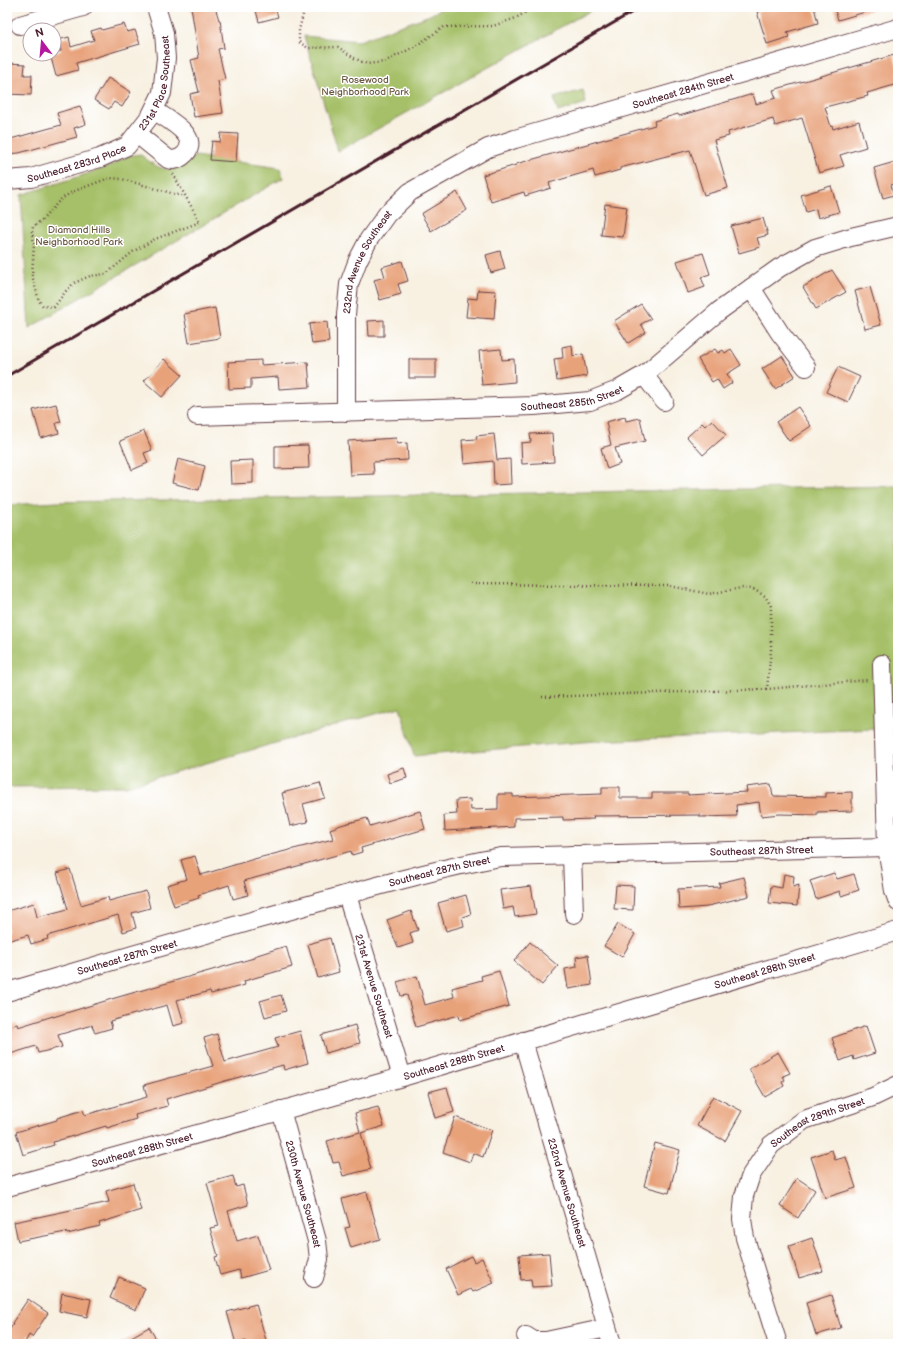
<svg xmlns="http://www.w3.org/2000/svg" width="905" height="1351" viewBox="0 0 905 1351" font-family="'Balsamiq Sans',sans-serif">
	<style>
		.green { fill: #a5c067; stroke: #787049 }
		.building { fill: #e8a27a }
		.lines { fill: none; stroke-linecap: round; stroke-linejoin: round }
		.minor-casing { stroke: #643e46; stroke-width: 20 }
		.path { stroke: #643e46; stroke-width: 2.5; stroke-dasharray: 1 3; stroke-linecap: butt }
		.minor { stroke: #fff; stroke-width: 18 }
		.rail { stroke: #4a1f2b; stroke-width: 3 }
		.labels { text-anchor: middle; stroke-width: 3; stroke-linejoin: round; paint-order: stroke }
		.park-label { font-size: 10px; fill: #6a5740; stroke: #fff }
		.street-label { font-size: 10px; fill: #4a1f2b; stroke: #fff }
	</style>
	<rect width="100%" height="100%" fill="#fff"/>
	<filter id="ink" filterUnits="userSpaceOnUse"><feTurbulence type="fractalNoise" baseFrequency=".025" numOctaves="2"/><feDisplacementMap in="SourceGraphic" scale="8" xChannelSelector="R" yChannelSelector="G"/><feConvolveMatrix kernelMatrix="1 2 1 2 8 2 1 2 1" color-interpolation-filters="sRGB"/></filter>
	<filter id="wash" filterUnits="userSpaceOnUse"><feTurbulence type="fractalNoise" baseFrequency=".012" numOctaves="4" result="noise"/><feDisplacementMap in="SourceGraphic" scale="16" xChannelSelector="R" yChannelSelector="G"/><feGaussianBlur stdDeviation="0.9" result="paint"/><feColorMatrix in="noise" values="0 0 0 0 0 0 0 0 0 0 0 0 0 0 0 0 0 1.4 0 .05"/><feComposite in="paint" operator="in"/></filter>
	<g filter="url(#wash)">
		<rect width="100%" height="100%" fill="#f8f1e2"/>
		<!-- green -->
		<g class="green">
			<path d="M444 7H597L338 151 304 36 359 41 430 15Z"/>
			<path d="M583 90 586 103 558 112 554 98Z"/>
			<path d="M140 154C161 172 173 176 195 156L280 168 283 178 29 328 21 195 108 167 128 156Z"/>
			<path d="M898 486V728L595 741 414 756 400 707 127 786 7 787V505L57 502Z"/>
		</g>
		<g id="blocks">
			<!-- building -->
			<g class="building">
				<path d="M191 7H215L219 20H220L224 48 218 49 225 79 218 81 223 113 194 117 190 94 199 92 191 60 199 58Z"/>
				<path d="M255 7H275L278 17 259 22Z"/>
				<path d="M774 7H814L818 23 787 32 789 37 767 44 757 12Z"/>
				<path d="M834 7H872V10L838 20Z"/>
				<path d="M124 24 127 32 135 30 140 44 76 63 78 70 56 76 50 54 61 51 58 40 69 37 71 47 94 40 91 31 101 28 102 30Z"/>
				<path d="M894 55 898 69V84L867 93 868 96 825 107 831 127 832 126 833 129 859 121 866 147 840 155 844 166 819 173 802 118 775 126 773 119 728 132 729 136 714 140 728 188 704 195 690 150 620 168V170L595 177 593 170 549 183 551 188 525 196 524 192 491 202 483 175 516 165V164L655 125 654 121 678 114 679 116 753 94 756 104 776 98 773 90Z"/>
				<path d="M8 63 25 64 24 75H32L31 95 7 94Z"/>
				<path d="M108 78 131 92 122 107 114 102 109 109 94 100Z"/>
				<path d="M80 106 86 124 74 128 77 137 19 153 7 154V140L61 125 57 113Z"/>
				<path d="M221 133 238 134 236 162 210 160 212 141 220 142Z"/>
				<path d="M898 161V183L891 185 894 195 883 198 874 168Z"/>
				<path d="M831 186 839 212 818 218 816 209 806 212 801 195Z"/>
				<path d="M457 192 467 210 431 231 421 214Z"/>
				<path d="M605 204 627 207 623 237 601 235Z"/>
				<path d="M763 218 768 235 757 238 760 247 739 253 731 226Z"/>
				<path d="M500 251 505 269 491 273 486 255Z"/>
				<path d="M703 253 710 274 701 277 705 287 688 293 677 261Z"/>
				<path d="M402 261 408 281 398 284 401 294 380 300 374 280 385 277 382 267Z"/>
				<path d="M832 270 846 292 816 309 803 287Z"/>
				<path d="M870 287 881 325 865 329 855 291Z"/>
				<path d="M478 290 496 291 494 319 466 317 468 298 477 299Z"/>
				<path d="M641 304 651 319 641 324 646 332 628 343 614 321Z"/>
				<path d="M215 308 220 338 189 343 184 314Z"/>
				<path d="M384 320V336H369L368 321Z"/>
				<path d="M327 322 329 342 312 344 309 324Z"/>
				<path d="M572 345 573 356 583 354 587 376 557 381 554 359 563 358 562 347Z"/>
				<path d="M501 349 502 360 514 359 515 382 482 385 479 351Z"/>
				<path d="M715 349 718 353 723 350 725 353 731 349 741 365 727 374 732 383 723 389 717 379 712 382 698 359Z"/>
				<path d="M782 356 795 376 775 389 762 369Z"/>
				<path d="M164 359 182 375 162 397 144 381Z"/>
				<rect x="409" y="359" width="27" height="19"/>
				<path d="M261 360V365L308 362 310 387 279 389 278 377 251 379V388L229 389 228 362Z"/>
				<path d="M838 367 860 377 848 402 826 392Z"/>
				<path d="M56 404 61 422 56 423 59 433 41 438 33 410Z"/>
				<path d="M798 407 811 426 789 441 776 422Z"/>
				<path d="M625 417 626 421 640 418 645 441 615 448 620 464 607 469 601 448 611 445 606 422Z"/>
				<path d="M712 420 726 435 703 455 687 437 702 423 705 426Z"/>
				<path d="M144 431 152 450 144 453 148 463 132 470 120 441Z"/>
				<path d="M552 433 554 462 522 464 521 443 531 442 530 434Z"/>
				<path d="M494 434 497 460 510 459 511 484 494 485 493 461 464 464 462 440 477 439 476 436Z"/>
				<path d="M396 438 397 444 407 443 408 460 373 462 374 474 350 475 348 441Z"/>
				<path d="M308 445 309 468 275 469V446Z"/>
				<path d="M178 459 205 466 199 490 172 483Z"/>
				<path d="M253 460V483L231 484 230 461Z"/>
				<path d="M404 768 407 778 390 783 387 774Z"/>
				<path d="M320 783 325 798 303 804 308 822 290 826 282 793Z"/>
				<path d="M771 784 773 796 826 797V793L852 792V811L817 812V815L780 814 761 816 759 802 736 805 737 816 700 817V815L593 816 594 819 563 820V817L514 818V827L445 831 444 815 457 814 456 800 470 799 471 810 498 809V794H513V797L602 794V787H620V798H652V793H688V795L747 792 746 787Z"/>
				<path d="M420 811 425 829 361 848 362 852 352 855 351 851 244 881 248 895 233 899 229 885 198 895 199 898 174 906 167 885 187 879 181 860 195 856 201 875 254 859 333 839 330 829 341 825 367 818 370 826Z"/>
				<path d="M70 869 81 905 108 897 109 901 146 891 150 908 132 913 136 928 123 932 118 915 47 936 48 939 31 944 28 935 7 941V911L34 903 37 917 68 909 57 873Z"/>
				<path d="M834 873 837 879 854 874 859 890 841 896 840 891 816 899 810 881Z"/>
				<path d="M784 874 794 876 793 887 799 885 797 906 769 903 771 886 782 888Z"/>
				<path d="M744 877 749 896 708 906V907L679 909 678 889 720 887 719 883Z"/>
				<path d="M616 885 634 886 633 910 614 909Z"/>
				<path d="M531 886 536 914 515 917 513 907 503 909 500 890Z"/>
				<path d="M466 895 471 914 462 917 464 926 446 931 438 903Z"/>
				<path d="M411 911 418 930 410 933 413 943 398 948 387 920Z"/>
				<path d="M618 924 635 934 622 957 604 946Z"/>
				<path d="M330 938 339 972 318 978 308 944Z"/>
				<path d="M530 942 558 966 542 985 514 961Z"/>
				<path d="M286 946 292 967 244 981 245 985 211 994 210 991 177 1000 184 1023 173 1026 167 1005 110 1021 112 1028 95 1033 92 1025 58 1035 62 1047 38 1053 36 1046 7 1055V1027L17 1024 18 1027 53 1016V1017L115 998 254 958V956Z"/>
				<path d="M588 955 592 985 568 989 565 969 577 967 576 957Z"/>
				<path d="M499 971 509 1006 460 1020 459 1015 416 1027 407 995 401 996 397 982 417 976 425 1005 454 997 452 988 482 980 481 976Z"/>
				<path d="M281 995 286 1011 265 1017 260 1001Z"/>
				<path d="M355 1025 360 1043 326 1053 321 1035Z"/>
				<path d="M866 1026 875 1053 854 1060 853 1056 840 1061 832 1038Z"/>
				<path d="M300 1031 308 1063 284 1070 283 1065 225 1081 166 1099 168 1106 135 1115 136 1119 107 1128 106 1126 53 1142 54 1145 23 1155 16 1132 57 1120V1118L83 1110 85 1115 147 1097 144 1085 213 1066 204 1038 217 1034 225 1062 278 1047 275 1038Z"/>
				<path d="M778 1052 790 1073 783 1076 785 1080 782 1082 784 1086 765 1097 749 1069Z"/>
				<path d="M447 1087 454 1112 435 1118 428 1092Z"/>
				<path d="M713 1096 742 1111 725 1141 697 1126Z"/>
				<path d="M378 1107 384 1126 361 1133 371 1169 343 1176 339 1162 333 1163 327 1141 360 1132 355 1113Z"/>
				<path d="M455 1117 492 1130 483 1157 473 1153 470 1162 443 1152Z"/>
				<path d="M655 1143 680 1150 669 1193 644 1186Z"/>
				<path d="M832 1150 835 1160 846 1157 856 1188 825 1198 811 1157Z"/>
				<path d="M233 1176 236 1187 243 1185 248 1205 228 1211 237 1241 258 1235 269 1270 241 1278 239 1270 220 1275 215 1257 218 1256 210 1228 219 1226 207 1183Z"/>
				<path d="M797 1178 815 1190 798 1218 780 1206Z"/>
				<path d="M133 1183 141 1210 99 1223 100 1226 67 1234 66 1232 18 1241 14 1222 109 1202 106 1191Z"/>
				<path d="M367 1192 380 1239 351 1248 345 1228 350 1227 342 1199Z"/>
				<path d="M812 1238 823 1271 799 1278 789 1246Z"/>
				<path d="M549 1253 552 1286 532 1287 531 1279 521 1280 519 1255Z"/>
				<path d="M471 1256 474 1262 482 1258 494 1283 473 1292 471 1289 458 1295 446 1269Z"/>
				<path d="M119 1277 145 1288 136 1310 110 1298Z"/>
				<path d="M62 1293 91 1299 87 1317 59 1311Z"/>
				<path d="M831 1295 841 1328 816 1335 806 1303Z"/>
				<path d="M28 1299 48 1313 32 1337 29 1335 24 1344H7V1334L13 1324 12 1323Z"/>
				<path d="M256 1304 267 1344H247L246 1341 236 1344 227 1312Z"/>
				<path d="M149 1327 159 1344H119Z"/>
			</g>
		</g>
	</g>
	<g filter="url(#ink)">
		<use href="#blocks" fill-opacity="0" stroke="#643e46" stroke-width="1"/>
		<g class="lines">
			<defs>
				<g id="minor">
					<path d="M20 25 83 7"/>
					<path d="M137 134 168 159C174 161 180 159 185 154 202 136 166 119 154 110"/>
					<path id="s1" d="M7 180 31 178 100 158 127 146 151 115 162 93 166 58 164 33 156 7"/>
					<path d="M751 288 780 333 806 367"/>
					<path d="M644 375 664 401"/>
					<path id="s2" d="M346 412V315L349 284 358 260 369 239 387 214 410 192 488 148 515 139 898 28"/>
					<path id="s3" d="M197 416 534 406 590 401 618 390 644 375 719 311 779 268 815 248 851 237 898 226"/>
					<path d="M882 664 887 847 894 891 898 902"/>
					<path d="M572 855 574 914"/>
					<path id="s4" d="M347 895 402 1077"/>
					<path id="s5" d="M7 992C104 963 201 935 298 908 364 890 434 869 501 857L887 847"/>
					<path id="s6" d="M523 1041 612 1344"/>
					<path id="s7" d="M281 1110 317 1241 319 1259 314 1278"/>
					<path id="s8" d="M7 1187 402 1077 898 931"/>
					<path d="M526 1336 534 1341H546L607 1328"/>
					<path id="s9" d="M778 1344 745 1238 742 1219 744 1196 751 1175 771 1145 804 1120 873 1097 898 1085"/>
				</g>
			</defs>
			<!-- minor casing -->
			<use href="#minor" class="minor-casing"/>
			<!-- path -->
			<g class="path">
				<path d="M305 7 299 30V42L308 48 338 47 354 58 367 64 384 62 414 47 444 27 493 26 516 18 531 9 537 7"/>
				<path d="M173 174 200 222 155 239 134 251 106 274 90 276 74 283 66 291 54 307 43 306 39 301 32 275 34 244 32 232 33 227 44 218 60 200 72 192 109 178 122 179 185 197"/>
				<path d="M471 584 670 586 709 594 741 588 753 589 765 596 771 606V650L767 689"/>
				<path d="M542 697 767 689 867 680"/>
			</g>
			<!-- minor -->
			<use href="#minor" class="minor"/>
			<!-- rail -->
			<path class="rail" d="M7 376 641 7"/>
		</g>
	</g>
	<g class="labels">
		<!-- park labels -->
		<g class="park-label">
			<text x="365" y="83">Rosewood<tspan x="365" dy="12">Neighborhood Park</tspan></text>
			<text x="79" y="233">Diamond Hills<tspan x="79" dy="12">Neighborhood Park</tspan></text>
		</g>
		<!-- street labels -->
		<g class="street-label">
			<text dy="4" stroke="none"><textPath href="#s1" startOffset="197">231st Place Southeast</textPath></text>
			<text dy="4" stroke="none"><textPath href="#s2" startOffset="533">Southeast 284th Street</textPath></text>
			<text dy="4" stroke="none"><textPath href="#s1" startOffset="72">Southeast 283rd Place</textPath></text>
			<text dy="4" stroke="none"><textPath href="#s2" startOffset="155">232nd Avenue Southeast</textPath></text>
			<text dy="4" stroke="none"><textPath href="#s3" startOffset="376">Southeast 285th Street</textPath></text>
			<text dy="4" stroke="none"><textPath href="#s5" startOffset="773">Southeast 287th Street</textPath></text>
			<text dy="4" stroke="none"><textPath href="#s5" startOffset="449">Southeast 287th Street</textPath></text>
			<text dy="4" stroke="none"><textPath href="#s5" startOffset="125">Southeast 287th Street</textPath></text>
			<text dy="4" stroke="none"><textPath href="#s8" startOffset="788">Southeast 288th Street</textPath></text>
			<text dy="4" stroke="none"><textPath href="#s4" startOffset="95">231st Avenue Southeast</textPath></text>
			<text dy="4" stroke="none"><textPath href="#s8" startOffset="464">Southeast 288th Street</textPath></text>
			<text dy="4" stroke="none"><textPath href="#s9" startOffset="264">Southeast 289th Street</textPath></text>
			<text dy="4" stroke="none"><textPath href="#s8" startOffset="140">Southeast 288th Street</textPath></text>
			<text dy="4" stroke="none"><textPath href="#s6" startOffset="158">232nd Avenue Southeast</textPath></text>
			<text dy="4" stroke="none"><textPath href="#s7" startOffset="87">230th Avenue Southeast</textPath></text>
		</g>
	</g>
	<!-- margin -->
	<rect width="905" height="1351" fill="none" stroke="#fff" stroke-width="24"/>
	<!-- north arrow -->
	<g transform="translate(42 42) rotate(344)"><circle r="19" fill="#ffffff" stroke="#b7a5aa"/>
	<path d="M0-3L7 15L0 10L-7 15Z" fill="#b5179e"/>
	<text y="-6" font-size="11" font-weight="bold" text-anchor="middle" fill="#4a1f2b">N</text>
	</g>
</svg>
